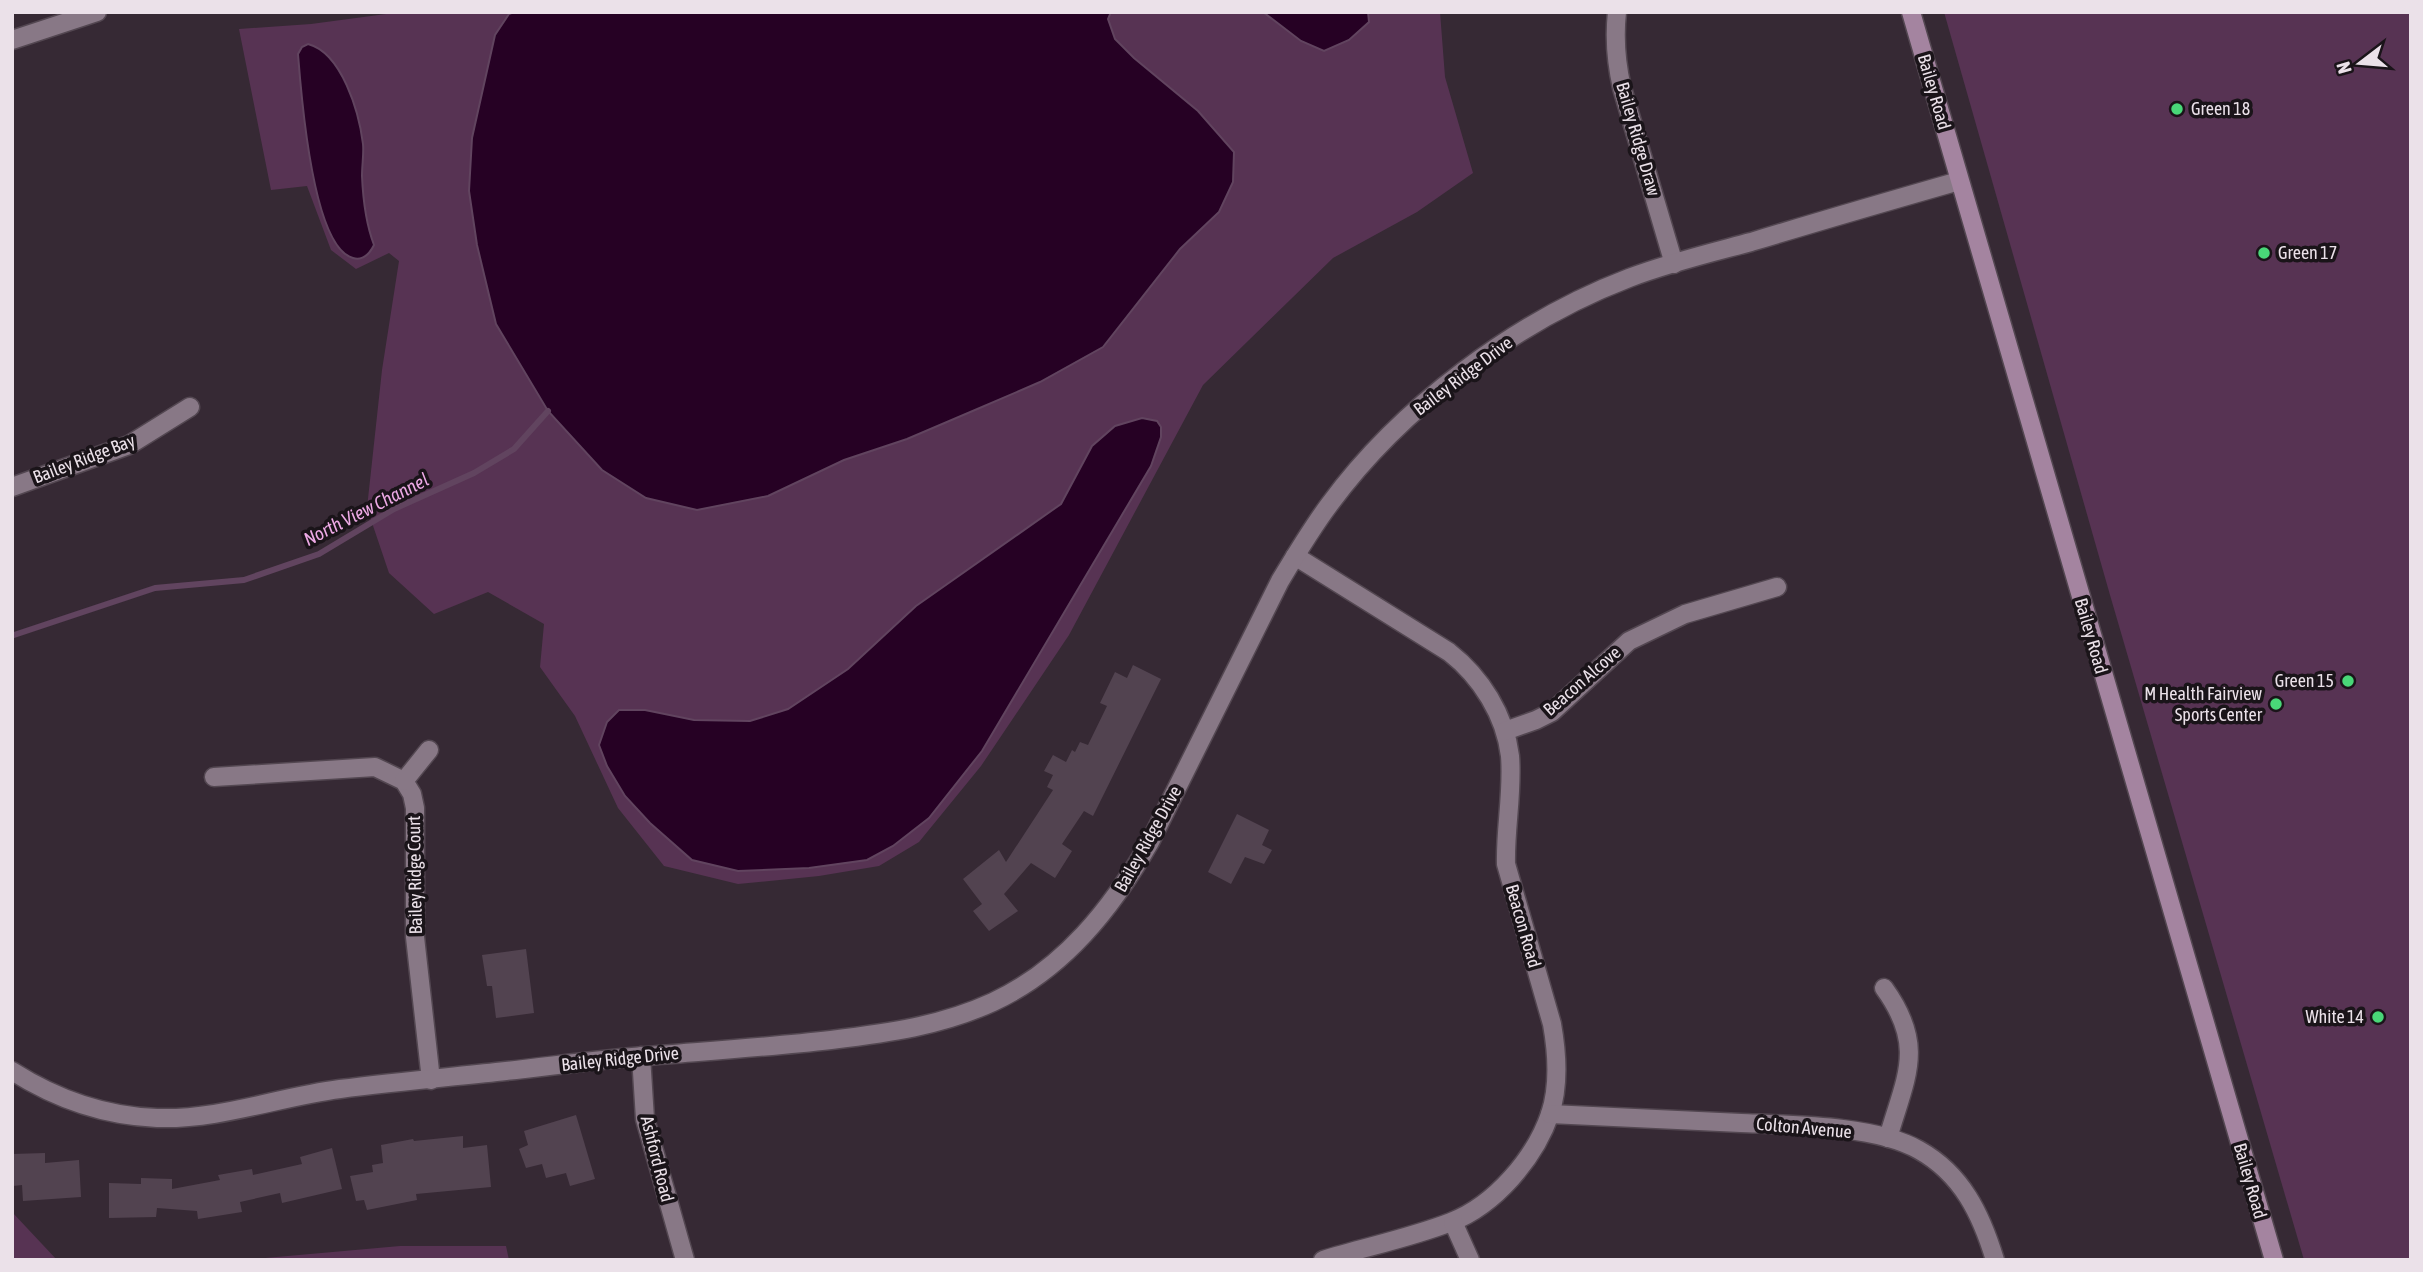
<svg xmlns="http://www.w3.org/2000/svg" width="2423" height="1272" viewBox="0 0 2423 1272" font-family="'Asap Condensed',sans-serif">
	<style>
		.green { fill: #573353 }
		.water { fill: #260124; stroke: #61445f; stroke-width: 2 }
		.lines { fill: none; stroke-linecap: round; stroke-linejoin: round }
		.stream { stroke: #61445f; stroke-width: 6 }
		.building { fill: #524350 }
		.minor-casing { stroke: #534751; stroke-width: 21 }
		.tertiary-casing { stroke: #534751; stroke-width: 21 }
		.secondary-casing { stroke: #534751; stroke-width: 21 }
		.minor { stroke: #887886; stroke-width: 18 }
		.tertiary { stroke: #887886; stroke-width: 18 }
		.secondary { stroke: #a484a0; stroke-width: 18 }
		.poi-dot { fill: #49d778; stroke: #1a1419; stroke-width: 2.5 }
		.labels { text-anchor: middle; stroke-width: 7; stroke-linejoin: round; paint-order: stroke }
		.street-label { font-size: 18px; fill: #ebe1e9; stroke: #1a1419 }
		.poi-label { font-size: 18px; fill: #ebe1e9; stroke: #1a1419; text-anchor: end }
		.water-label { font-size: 19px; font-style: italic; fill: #eda9e5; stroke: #1a1419 }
	</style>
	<rect width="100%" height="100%" fill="#362934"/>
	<!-- green -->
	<g class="green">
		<path d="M401 12H1440L1445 77 1473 173 1417 212 1333 258 1203 385 1069 635 981 766 919 842 879 866 819 876 738 884 664 866 618 808 575 716 540 667 544 624 488 592 434 614 389 573 367 508 382 370 399 261 389 253 356 269 331 250 307 186 271 190 239 29 311 24Z"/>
		<path d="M1944 12H2411V1260H2304L2110 595Z"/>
		<path d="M12 1212 57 1260H13Z"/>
		<path d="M400 1246H506L509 1260H243Z"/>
	</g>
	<!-- water -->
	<g class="water">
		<path d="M514 12H1111L1108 19 1115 39 1134 58 1198 111 1234 152 1233 182 1219 212 1180 249 1103 347 1040 382 982 407 907 439 844 460 768 496 697 510 646 498 602 470 548 411 496 324 477 245 469 191 472 138 495 35 509 14Z"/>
		<path d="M1263 12H1368L1369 22 1349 40 1324 51 1301 41Z"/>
		<path d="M308 44C342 53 359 112 363 144 364 154 362 165 362 176 363 199 366 224 374 245 370 253 363 261 353 258 312 247 301 92 298 54L302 47Z"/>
		<path d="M1142 418 1157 421 1161 427V437L1151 466 982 751 929 818 893 846 867 860 809 868 738 871 692 860 650 823 625 796 607 766 599 745 607 722 619 710H645L694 720 750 721 788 709 848 669 916 606 1061 504 1092 446 1115 426Z"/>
	</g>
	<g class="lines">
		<!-- stream -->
		<path class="stream" d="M14 635 155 588 244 580 319 554 394 509 474 473 514 449 548 411"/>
	</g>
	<!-- building -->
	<g class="building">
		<path d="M1133 665 1161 679 1093 816 1084 811 1062 844 1072 851 1055 878 1031 863 1004 894 1018 911 989 931 973 911 982 904 963 879 999 850 1006 862 1053 790 1047 787 1053 775 1044 771 1053 755 1066 762 1072 750 1075 752 1080 742 1088 745 1107 706 1100 703 1115 672 1127 678Z"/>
		<path d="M1237 814 1269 830 1262 845 1272 850 1264 864 1245 857 1231 884 1208 872Z"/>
		<path d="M526 949 534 1013 496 1018 492 986H487L482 955Z"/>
		<path d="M576 1115 595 1179 570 1186 566 1173 546 1178 542 1164 526 1168 519 1149 528 1145 524 1131Z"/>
		<path d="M463 1136V1148L487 1145 491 1187 416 1194 417 1200 367 1210 364 1200 356 1201 350 1176 373 1172 372 1165 383 1163 381 1145 413 1139 414 1141Z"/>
		<path d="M332 1148 342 1189 282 1203 280 1193 240 1202 242 1212 198 1219 197 1211 157 1208 156 1217 109 1218V1183L141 1184V1178L172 1179V1189L220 1180 218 1175 252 1169 253 1175 302 1164 300 1157Z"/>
		<path d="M45 1153V1163L79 1160 81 1197 23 1201 22 1185 13 1186 12 1154Z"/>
	</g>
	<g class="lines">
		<defs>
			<g id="minor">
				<path d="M1617 12C1614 39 1616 62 1622 88L1674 264"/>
				<path d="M12 487 129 445 190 407"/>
				<path d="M1295 556 1449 652C1481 677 1505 715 1510 756 1513 792 1505 829 1506 864L1552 1024C1557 1052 1559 1087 1550 1114 1535 1158 1495 1205 1451 1222 1410 1238 1365 1247 1323 1260"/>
				<path d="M1505 731 1536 720 1552 712 1629 641 1685 614 1777 587"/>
				<path d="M214 777 375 767 404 781 412 794 415 808V937L431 1080"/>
				<path d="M404 781 429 750"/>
				<path d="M1884 988C1926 1046 1906 1076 1888 1138"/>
				<path d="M641 1056 645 1119 685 1260"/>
				<path d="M12 1071C56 1099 106 1116 157 1118 220 1120 278 1097 340 1089 395 1082 450 1077 506 1071 553 1066 600 1059 647 1056 708 1051 770 1047 831 1040 888 1033 941 1026 993 1002 1064 969 1112 908 1150 842L1280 581C1295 556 1311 529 1329 505 1400 408 1516 321 1629 278 1668 263 1710 253 1751 242 1820 221 1889 201 1959 181"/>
				<path d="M1550 1114C1614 1117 1677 1120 1741 1123 1791 1125 1875 1125 1919 1150 1962 1174 1981 1214 1995 1260"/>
				<path d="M1453 1222 1470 1260"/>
			</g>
			<path id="tertiary" d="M12 40 97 12"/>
			<path id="secondary" d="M1911 12 2274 1260"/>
		</defs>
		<!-- minor casing -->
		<use href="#minor" class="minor-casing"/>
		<!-- tertiary casing -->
		<use href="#tertiary" class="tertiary-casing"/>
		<!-- secondary casing -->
		<use href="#secondary" class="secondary-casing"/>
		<!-- minor -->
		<use href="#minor" class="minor"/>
		<!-- tertiary -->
		<use href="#tertiary" class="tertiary"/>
		<!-- secondary -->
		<use href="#secondary" class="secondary"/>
	</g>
	<!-- markers -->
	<g class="poi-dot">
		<circle cx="2177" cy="109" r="7"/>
		<circle cx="2264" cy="253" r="7"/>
		<circle cx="2348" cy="681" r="7"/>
		<circle cx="2276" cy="704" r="7"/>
		<circle cx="2378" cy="1017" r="7"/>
	</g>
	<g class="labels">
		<!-- street labels -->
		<g class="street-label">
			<text transform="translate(1934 92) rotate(74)" y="6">Bailey Road</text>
			<text transform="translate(1638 139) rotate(74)" y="6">Bailey Ridge Draw</text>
			<text transform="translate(1463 376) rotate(-37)" y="6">Bailey Ridge Drive</text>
			<text transform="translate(84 459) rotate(-21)" y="6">Bailey Ridge Bay</text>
			<text transform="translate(2091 636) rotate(74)" y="6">Bailey Road</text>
			<text transform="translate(1582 681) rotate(-41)" y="6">Beacon Alcove</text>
			<text transform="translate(1148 839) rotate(-61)" y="6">Bailey Ridge Drive</text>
			<text transform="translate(415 875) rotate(-91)" y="6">Bailey Ridge Court</text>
			<text transform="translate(1523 926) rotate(74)" y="6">Beacon Road</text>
			<text transform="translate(620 1059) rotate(-6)" y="6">Bailey Ridge Drive</text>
			<text transform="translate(1804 1128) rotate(5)" y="6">Colton Avenue</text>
			<text transform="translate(657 1159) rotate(76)" y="6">Ashford Road</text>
			<text transform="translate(2250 1181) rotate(74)" y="6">Bailey Road</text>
		</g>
		<!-- poi labels -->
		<g class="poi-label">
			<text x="2191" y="115" text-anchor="start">Green 18</text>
			<text x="2278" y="259" text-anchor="start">Green 17</text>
			<text x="2334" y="687">Green 15</text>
			<text x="2262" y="700">M Health Fairview<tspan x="2262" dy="21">Sports Center</tspan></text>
			<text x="2364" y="1023">White 14</text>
		</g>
		<!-- water labels -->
		<g class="water-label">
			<text transform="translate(366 509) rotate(-27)" y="7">North View Channel</text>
		</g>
	</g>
	<!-- border -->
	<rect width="2423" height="1272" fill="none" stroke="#ebe1e9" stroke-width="28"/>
	<!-- north arrow -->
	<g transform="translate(2360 63) rotate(254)" stroke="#1a1419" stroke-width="5" paint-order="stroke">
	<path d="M0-5L12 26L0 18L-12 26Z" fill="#ebe1e9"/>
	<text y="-10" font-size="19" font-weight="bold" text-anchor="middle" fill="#ebe1e9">N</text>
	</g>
</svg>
